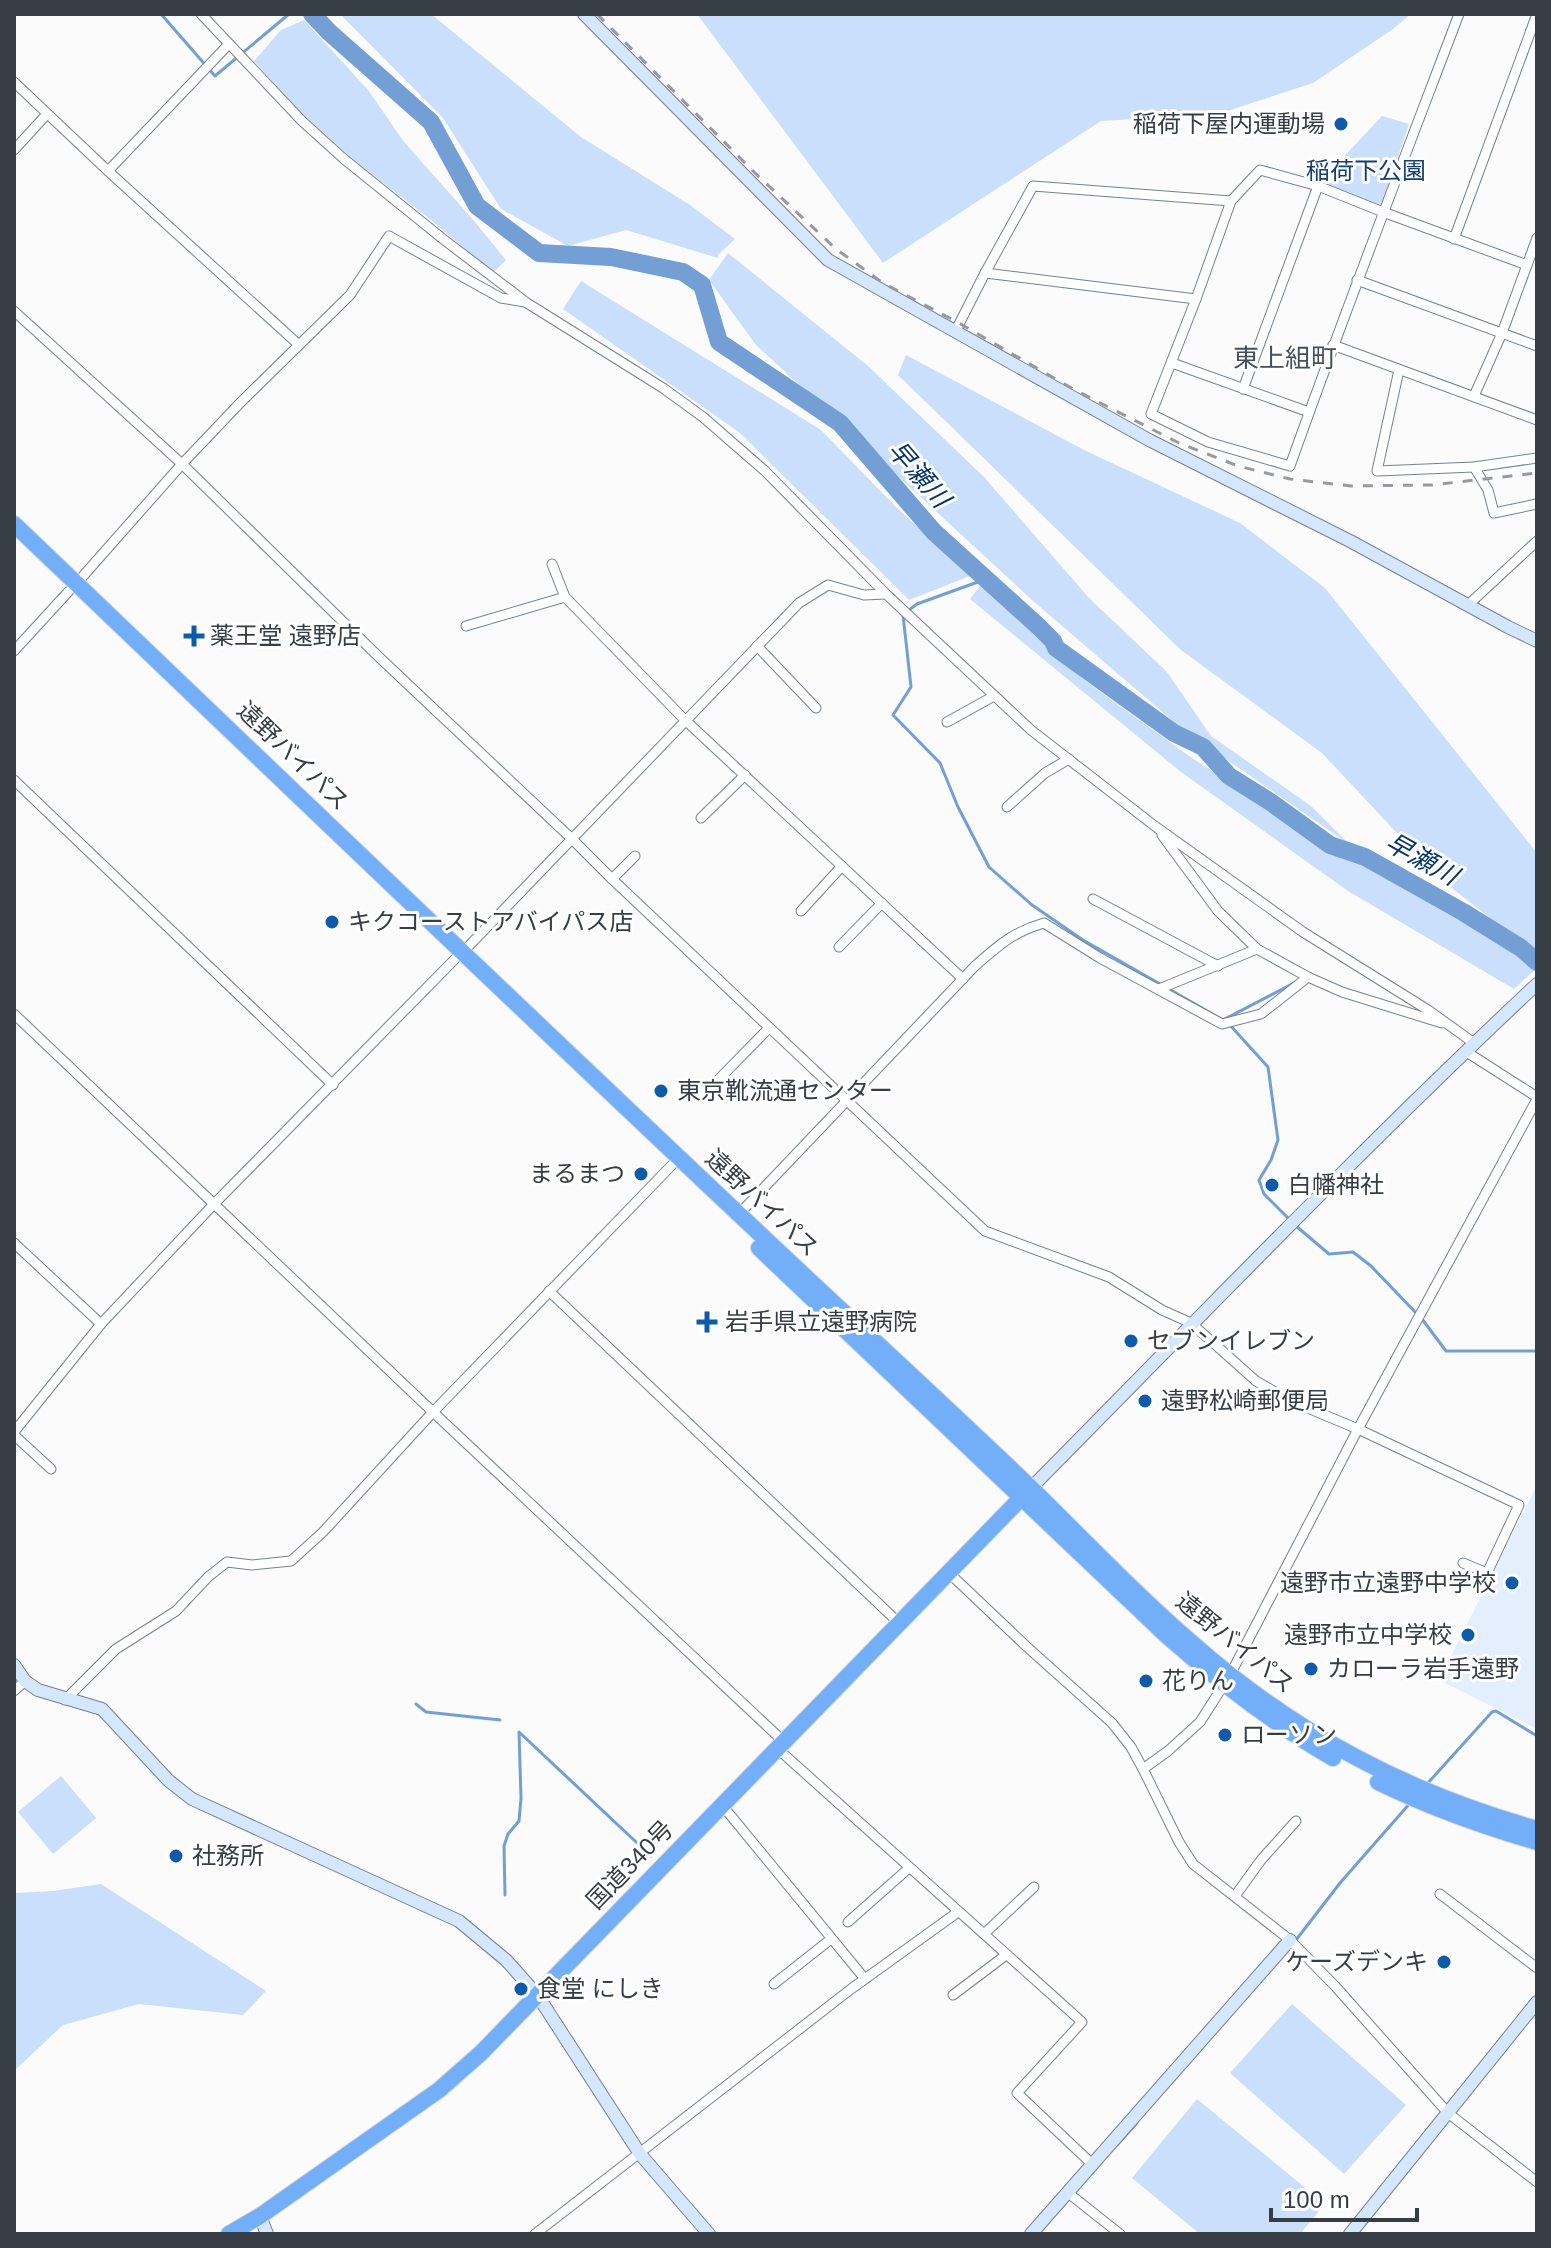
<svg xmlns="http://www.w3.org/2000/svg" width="1551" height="2248" viewBox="0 0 1551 2248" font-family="Arial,'Noto Sans JP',sans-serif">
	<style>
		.built { fill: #e4effe }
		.green { fill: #cadffb }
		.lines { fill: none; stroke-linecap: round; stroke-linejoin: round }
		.stream { stroke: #749fd5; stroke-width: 3 }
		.river { stroke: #749fd5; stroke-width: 18 }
		.street-casing { stroke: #758191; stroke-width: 11 }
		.secondary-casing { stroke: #758191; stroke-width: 14 }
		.highway-casing { stroke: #d7d8da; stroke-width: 18 }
		.street { stroke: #fff; stroke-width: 9 }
		.secondary { stroke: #d5e7fd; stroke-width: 12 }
		.highway { stroke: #73aff9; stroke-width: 16 }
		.rail { stroke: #96999d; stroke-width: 3; stroke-dasharray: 10 10; stroke-linecap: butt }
		.poi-dot { fill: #0d5ba9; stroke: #fff; stroke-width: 3 }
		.labels { text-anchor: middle; stroke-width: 6; stroke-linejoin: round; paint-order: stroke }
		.poi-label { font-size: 24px; fill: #373d44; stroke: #fff; text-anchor: start }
		.park-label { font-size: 24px; fill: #133f71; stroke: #fff }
		.street-label { font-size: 24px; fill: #373d44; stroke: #fff }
		.neighbourhood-label { font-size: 26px; fill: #45505f; stroke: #fff }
		.water-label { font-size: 26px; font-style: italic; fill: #073666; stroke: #fff }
	</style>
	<rect width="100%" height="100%" fill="#fbfbfb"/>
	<!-- built -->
	<path class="built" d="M1537 1485V1729L1439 1680Z"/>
	<!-- green -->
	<g class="green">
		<path d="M340 14H431L581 137 690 205 735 239 718 255V258L626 230 568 246 501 209 443 118Z"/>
		<path d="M697 14H1411L1393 29 1313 83 1218 114 1101 121 883 263Z"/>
		<path d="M304 20 368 90 404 142 475 222 506 260 493 273 431 220 354 160 299 111 254 61 281 30Z"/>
		<path d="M1382 116 1409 124 1381 206 1320 182Z"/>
		<path d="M728 253 868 366 984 477 1089 598 1167 672 1211 736 1311 806 1349 844 1181 728 1032 600 756 345 709 280Z"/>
		<path d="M581 281 821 430 894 505 970 576 909 600 740 433 563 309Z"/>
		<path d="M906 355 1084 450 1240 523 1325 588 1537 853V955L1439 878 1322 753 1181 650 898 375Z"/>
		<path d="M980 586 1084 680 1189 756 1330 847 1460 915 1537 966V968L1514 989 1348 891 1181 772 970 599Z"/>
		<path d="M61 1776 96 1818 53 1854 18 1812Z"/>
		<path d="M101 1884 266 1991 243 2015 139 2004 63 2025 14 2071V1893L53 1891Z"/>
		<path d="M1292 2004 1406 2105 1344 2174 1230 2073Z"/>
		<path d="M1197 2099 1325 2204 1300 2234H1200L1132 2178Z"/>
	</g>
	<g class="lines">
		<!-- stream -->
		<g class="stream">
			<path d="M161 14 215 76 289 14"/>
			<path d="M909 610 917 604 986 579"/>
			<path d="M903 615 911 687 893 715 940 763 958 807 989 867 1032 905 1083 940 1223 1020"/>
			<path d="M1223 1020 1294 983"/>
			<path d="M1229 1024 1268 1067 1278 1140 1271 1160 1259 1180 1264 1194 1291 1221"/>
			<path d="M1296 1226 1329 1254 1353 1252 1371 1266 1417 1314"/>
			<path d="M1422 1319 1446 1351H1537"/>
			<path d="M416 1704 426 1712 500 1720"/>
			<path d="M1427 1784 1492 1712 1496 1711 1537 1736"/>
			<path d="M505 1895 504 1846 508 1834 519 1821 521 1798 519 1732 651 1856"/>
			<path d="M1296 1940 1340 1883 1411 1802"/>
			<path d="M1117 2145 1136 2124"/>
		</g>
		<!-- river -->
		<path class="river" d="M312 14 329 32 431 122 477 206 539 253 611 257 683 272 702 285 719 342 840 423 934 532 1039 627 1053 641 1056 648 1174 733 1203 747 1229 776 1272 803 1330 845 1365 857 1463 912 1521 948 1537 962"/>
		<defs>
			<g id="street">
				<path d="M201 14 302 121 344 159 443 239 527 303 663 388 703 417 765 471 886 594 1031 730 1156 827 1303 932 1428 1010 1474 1043"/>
				<path d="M1459 14C1402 164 1344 314 1290 466L1208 442 1151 414 1196 299 1231 201 1260 170 1318 186 1383 212 1527 265"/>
				<path d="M14 82 108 171 299 345"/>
				<path d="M14 150 47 114"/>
				<path d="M108 171 229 44"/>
				<path d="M1454 239 1537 14"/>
				<path d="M985 273 1196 299"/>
				<path d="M1357 280 1537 346"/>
				<path d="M14 311 182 464 381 659 572 839 612 879 985 1231 1109 1277 1162 1310 1191 1323 1256 1381 1291 1401 1358 1429 1519 1505 1487 1573 1463 1563"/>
				<path d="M955 332 985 273 1033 186 1231 201"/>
				<path d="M1333 345 1537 420"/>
				<path d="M1172 363 1309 412"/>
				<path d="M1399 370 1377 471 1474 467 1537 458"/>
				<path d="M1243 389 1318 186"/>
				<path d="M1474 396 1502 333 1537 238"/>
				<path d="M1474 467 1488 490 1494 513 1537 504"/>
				<path d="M552 564 565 597"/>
				<path d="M76 584 182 464 240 403 350 295 389 236 501 298 525 302"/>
				<path d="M1468 605 1537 541"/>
				<path d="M466 626 565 597 685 720 963 979"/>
				<path d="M757 646 816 708"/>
				<path d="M14 651 69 591"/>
				<path d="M947 722 994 696"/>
				<path d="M14 780 333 1085"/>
				<path d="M1007 807 1045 773 1069 759"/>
				<path d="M701 818 745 775"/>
				<path d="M1162 835 1218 911 1257 949 1308 977 1342 992 1442 1023"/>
				<path d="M612 879 635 856"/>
				<path d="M1093 899 1218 966"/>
				<path d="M801 911 842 866"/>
				<path d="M839 947 882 903"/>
				<path d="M463 952 799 603 828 585 864 595 886 594"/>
				<path d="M1159 989 1257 949"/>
				<path d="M14 1014 433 1412 784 1742"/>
				<path d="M1465 1051 1537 1097"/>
				<path d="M717 1081 769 1028"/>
				<path d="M739 1214 975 966C999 945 1013 932 1044 923L1100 958 1222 1024 1261 1014 1308 977"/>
				<path d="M14 1243 101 1324"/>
				<path d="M549 1291 899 1623"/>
				<path d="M14 1432 101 1324 214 1204 455 959"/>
				<path d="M14 1435 51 1469"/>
				<path d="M948 1572 1026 1646 1112 1723 1131 1747 1143 1769 1179 1842 1193 1864 1290 1940 1335 1986 1448 2113 1537 2182"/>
				<path d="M14 1691 25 1681"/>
				<path d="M65 1700 116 1649 176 1611 208 1577 227 1562 252 1565 291 1561 323 1532 433 1412 672 1165"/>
				<path d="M778 1749 1082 2022 1017 2093 1092 2164"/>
				<path d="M1143 1769 1168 1751 1200 1722 1230 1675 1358 1429 1537 1099"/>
				<path d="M722 1805 865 1979"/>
				<path d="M1440 1894 1537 1968"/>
				<path d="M1235 1896 1261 1860 1296 1821"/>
				<path d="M848 1922 909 1868"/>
				<path d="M984 1934 1034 1887"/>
				<path d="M774 1984 831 1939"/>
				<path d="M953 1995 1006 1955"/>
				<path d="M1067 2192 1120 2234"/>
				<path d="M535 2234 851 1989 958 1912"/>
			</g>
			<g id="secondary">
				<path d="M584 14 828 260 1149 440 1350 541 1508 627 1537 641"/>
				<path d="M1031 1488C1198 1319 1363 1147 1537 984"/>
				<path d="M14 1665 25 1681 38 1690 102 1709 169 1781 192 1799 459 1921 506 1960 538 1996 640 2154 709 2234"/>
				<path d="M260 2216 267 2234"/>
				<path d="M1031 2234 1290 1940"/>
				<path d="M1350 2234 1537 2002"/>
			</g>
			<g id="highway">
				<path d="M14 524C278 776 542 1030 809 1280 883 1349 958 1418 1031 1488 1084 1540 1135 1594 1192 1643 1294 1733 1405 1792 1537 1829"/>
				<path d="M759 1248 1166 1635C1218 1681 1272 1723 1333 1758"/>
				<path d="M1378 1782C1429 1807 1482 1826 1537 1842"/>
				<path d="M229 2234 260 2216 439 2090 481 2053 1027 1492"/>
			</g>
		</defs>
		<!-- street casing -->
		<use href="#street" class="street-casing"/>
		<!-- secondary casing -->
		<use href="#secondary" class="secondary-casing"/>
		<!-- highway casing -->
		<use href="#highway" class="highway-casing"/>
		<!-- street -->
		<use href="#street" class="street"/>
		<!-- secondary -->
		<use href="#secondary" class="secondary"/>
		<!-- highway -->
		<use href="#highway" class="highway"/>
		<!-- rail -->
		<path class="rail" d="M597 14 756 174 836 249 883 283 959 323 1073 389 1179 443 1238 466 1290 479 1351 486 1432 485 1537 473"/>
	</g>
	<!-- markers -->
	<g class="poi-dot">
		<circle cx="1341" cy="124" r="8"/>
		<path d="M190 624h8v8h8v8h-8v8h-8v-8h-8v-8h8z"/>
		<circle cx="332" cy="922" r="8"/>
		<circle cx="661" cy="1091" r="8"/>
		<circle cx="641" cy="1174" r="8"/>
		<circle cx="1272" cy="1185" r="8"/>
		<path d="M703 1310h8v8h8v8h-8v8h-8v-8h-8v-8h8z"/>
		<circle cx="1131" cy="1341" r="8"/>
		<circle cx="1145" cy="1401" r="8"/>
		<circle cx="1512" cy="1583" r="8"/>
		<circle cx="1468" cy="1635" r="8"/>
		<circle cx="1311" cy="1669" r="8"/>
		<circle cx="1146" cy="1681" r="8"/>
		<circle cx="1225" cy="1735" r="8"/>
		<circle cx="176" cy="1856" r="8"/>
		<circle cx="1444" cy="1962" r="8"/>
		<circle cx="521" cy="1989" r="8"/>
	</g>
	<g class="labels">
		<!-- poi labels -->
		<g class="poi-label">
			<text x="1325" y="132" text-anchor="end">稲荷下屋内運動場</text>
			<text x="210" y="644">薬王堂 遠野店</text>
			<text x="348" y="930">キクコーストアバイパス店</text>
			<text x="677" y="1099">東京靴流通センター</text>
			<text x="625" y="1182" text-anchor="end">まるまつ</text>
			<text x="1288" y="1193">白幡神社</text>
			<text x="725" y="1330">岩手県立遠野病院</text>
			<text x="1147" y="1349">セブンイレブン</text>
			<text x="1161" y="1409">遠野松崎郵便局</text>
			<text x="1496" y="1591" text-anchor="end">遠野市立遠野中学校</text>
			<text x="1452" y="1643" text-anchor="end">遠野市立中学校</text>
			<text x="1327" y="1677">カローラ岩手遠野</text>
			<text x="1162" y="1689">花りん</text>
			<text x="1241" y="1743">ローソン</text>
			<text x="192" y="1864">社務所</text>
			<text x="1428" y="1970" text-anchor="end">ケーズデンキ</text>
			<text x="537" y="1997">食堂 にしき</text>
		</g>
		<!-- park labels -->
		<g class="park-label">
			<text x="1366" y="179">稲荷下公園</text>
		</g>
		<!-- street labels -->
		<g class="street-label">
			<text transform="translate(293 756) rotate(44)" y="8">遠野バイパス</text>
			<text transform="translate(762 1203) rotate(43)" y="8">遠野バイパス</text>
			<text transform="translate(1235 1643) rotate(39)" y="8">遠野バイパス</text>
			<text transform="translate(630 1865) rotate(-46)" y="8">国道340号</text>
		</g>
		<!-- neighbourhood labels -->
		<g class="neighbourhood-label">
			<text x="1285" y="367">東上組町</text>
		</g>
		<!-- water labels -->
		<g class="water-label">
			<text transform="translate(919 474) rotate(49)" y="9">早瀬川</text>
			<text transform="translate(1422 859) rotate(29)" y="9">早瀬川</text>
		</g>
	</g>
	<!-- border -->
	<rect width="1551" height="2248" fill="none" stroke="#373d44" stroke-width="32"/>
	<!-- scale -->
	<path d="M1271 2208v12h146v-12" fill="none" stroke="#373d44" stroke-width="4"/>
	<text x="1283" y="2208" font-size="24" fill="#373d44" stroke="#ffffff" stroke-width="6" paint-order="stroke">100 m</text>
</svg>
